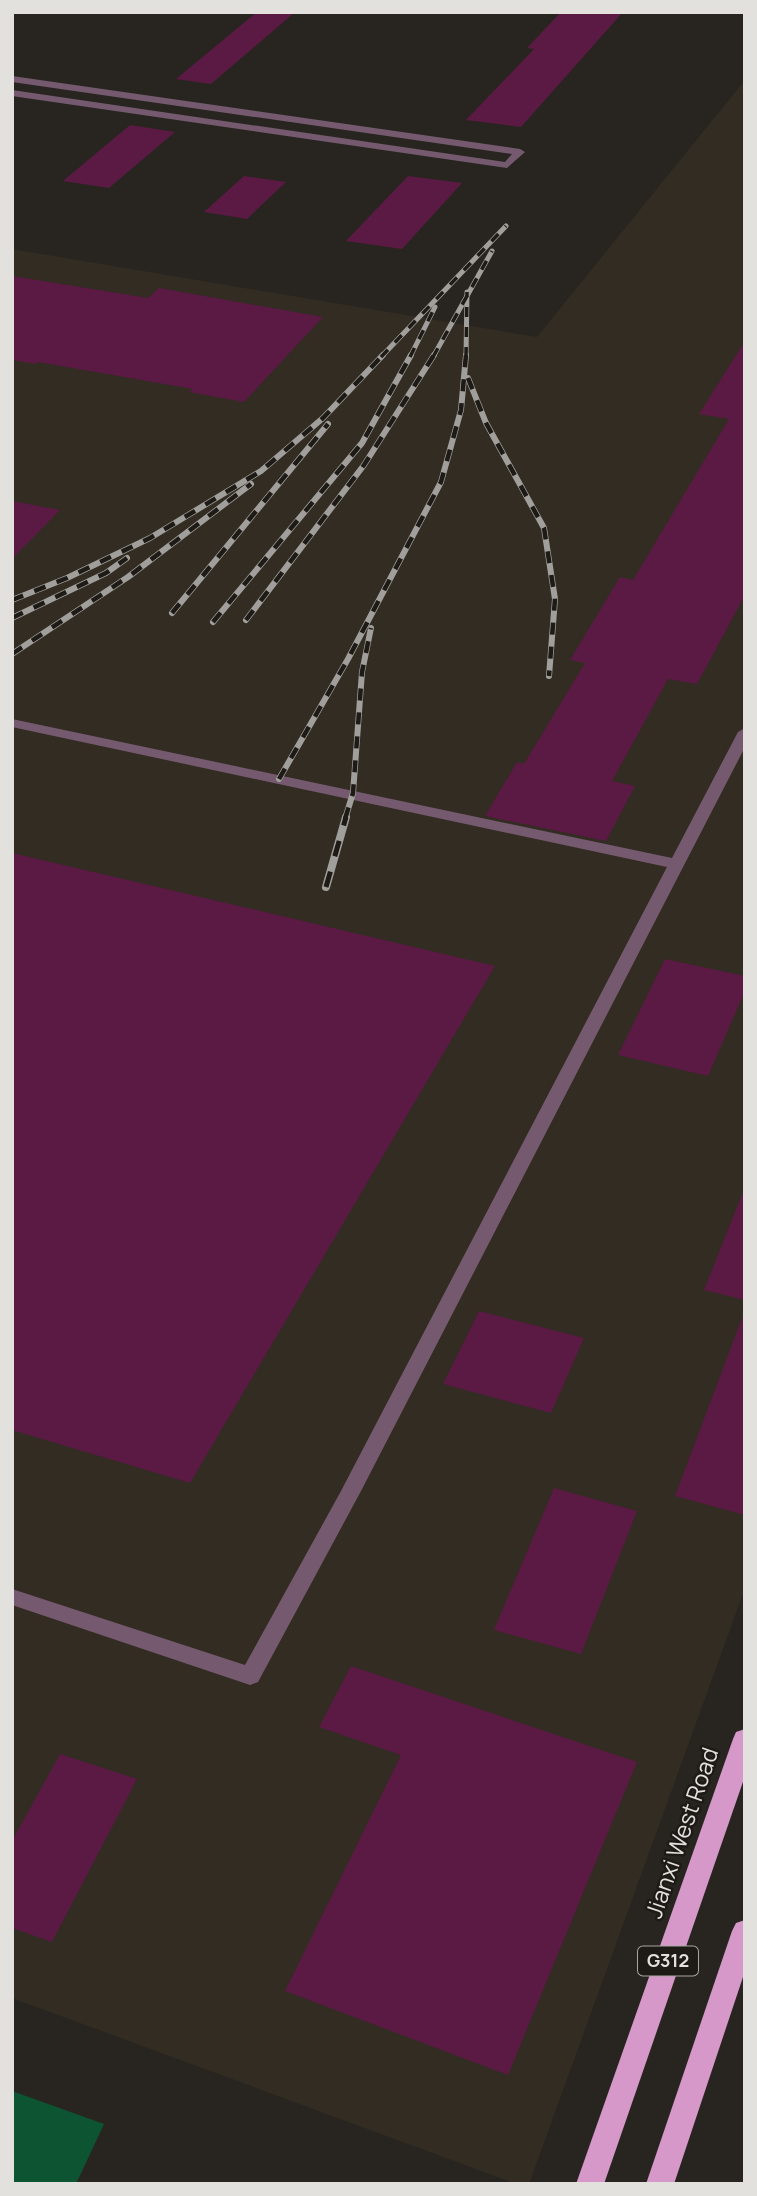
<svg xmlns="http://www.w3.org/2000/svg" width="757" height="2196" viewBox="0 0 757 2196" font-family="Manrope,sans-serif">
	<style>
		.built { fill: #332c22 }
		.green { fill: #0d5432 }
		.building { fill: #5a1a43 }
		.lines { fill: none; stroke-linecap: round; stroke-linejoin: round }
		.service { fill: #755a6f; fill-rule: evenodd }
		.minor { fill: #755a6f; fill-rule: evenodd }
		.trunk { fill: #d598c8; fill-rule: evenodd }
		.rail-far2-casing { stroke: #a19f9b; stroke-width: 5 }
		.rail-far1-casing { stroke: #a19f9b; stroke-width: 6 }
		.rail-casing { stroke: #a19f9b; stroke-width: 8 }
		.rail-far2 { stroke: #1e1b17; stroke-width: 3.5; stroke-dasharray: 10; stroke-linecap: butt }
		.rail-far1 { stroke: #1e1b17; stroke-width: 4.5; stroke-dasharray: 12; stroke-linecap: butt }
		.rail { stroke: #1e1b17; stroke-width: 5; stroke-dasharray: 16; stroke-linecap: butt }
		.labels { text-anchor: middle; stroke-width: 5; stroke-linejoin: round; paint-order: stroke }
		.shield { fill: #1e1b17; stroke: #a8a6a2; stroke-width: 2 }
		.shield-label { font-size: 18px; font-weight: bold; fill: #e3e1de }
		.near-street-label { font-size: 23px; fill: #e3e1de; stroke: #1e1b17 }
	</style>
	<rect width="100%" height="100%" fill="#282520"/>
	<!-- built -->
	<path class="built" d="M745 80V1588L529 2184H517L12 1998V249L537 337Z"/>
	<!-- green -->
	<path class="green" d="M12 2091 104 2124 76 2184H12Z"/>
	<!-- building -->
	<g class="building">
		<path d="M257 12H295L211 84 176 79Z"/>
		<path d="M561 12H623L521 127 466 120 534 49 527 48Z"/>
		<path d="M130 125 175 132 109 188 63 181Z"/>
		<path d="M244 176 286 182 247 219 204 212Z"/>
		<path d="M408 176 462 183 402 249 346 241Z"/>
		<path d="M12 276 148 298 159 288 323 317 244 402 189 392 193 389 38 362 36 364 12 360Z"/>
		<path d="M745 341V595L697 684 668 679 612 781 635 786 606 841 485 816 517 762 524 764 585 663 570 660 620 577 633 580 729 419 699 414Z"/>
		<path d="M12 501 60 510 12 559Z"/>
		<path d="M12 853 495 966 190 1483 12 1430Z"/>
		<path d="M665 959 745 976V991L708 1076 618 1055Z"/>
		<path d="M743 1192H745V1300L704 1290Z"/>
		<path d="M479 1311 584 1338 551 1413 443 1384Z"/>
		<path d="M742 1318 745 1319V1515L675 1496Z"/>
		<path d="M554 1488 637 1511 581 1654 494 1630Z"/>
		<path d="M351 1666 637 1762 508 2075 285 1991 401 1755 319 1727Z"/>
		<path d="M60 1754 137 1779 52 1942 12 1928V1841Z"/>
	</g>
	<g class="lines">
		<!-- service -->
		<path class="service" d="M12 719 672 858 738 732 745 728V747L361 1491 258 1682 250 1685 12 1605V1589L245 1665 341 1491 667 867 12 727Z"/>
		<!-- minor -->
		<path class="minor" d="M12 76 520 149 525 152 507 168 12 96V90L505 162 512 154 12 82Z"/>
		<!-- trunk -->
		<g class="trunk">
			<path d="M745 1729V1776L604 2184H576L733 1739 736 1732Z"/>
			<path d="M745 1920V1971L674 2184H646L732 1931 736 1923Z"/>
		</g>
		<defs>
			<g id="rail-far2">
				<path d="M381 357 506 226"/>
				<path d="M410 357 435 307"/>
				<path d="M433 357 492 251"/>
				<path d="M466 357 467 292"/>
			</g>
			<g id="rail-far1">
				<path d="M468 378 486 423 544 528 555 599 549 676"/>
				<path d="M12 600 67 578 150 538 261 471 323 418 383 355"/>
				<path d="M172 613 328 424"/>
				<path d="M12 618 106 573 127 558"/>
				<path d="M246 620 364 465 434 355"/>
				<path d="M213 622 362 443 411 355"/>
				<path d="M12 654 128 577 251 484"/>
				<path d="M279 779 348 659 441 482 461 410 466 355"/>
				<path d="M345 819 353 793 362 672 371 628"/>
			</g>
			<path id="rail" d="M326 887 346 817"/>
		</defs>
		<!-- rail-far2 casing -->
		<use href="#rail-far2" class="rail-far2-casing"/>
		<!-- rail-far1 casing -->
		<use href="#rail-far1" class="rail-far1-casing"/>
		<!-- rail casing -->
		<use href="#rail" class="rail-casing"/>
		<!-- rail-far2 -->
		<use href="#rail-far2" class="rail-far2"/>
		<!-- rail-far1 -->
		<use href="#rail-far1" class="rail-far1"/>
		<!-- rail -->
		<use href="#rail" class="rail"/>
	</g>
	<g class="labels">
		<!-- shield labels -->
		<rect class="shield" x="638" y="1946.5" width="60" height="29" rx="5"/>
		<g class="shield-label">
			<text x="668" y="1967">G312</text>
		</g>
		<!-- near-street labels -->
		<g class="near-street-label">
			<text transform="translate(682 1833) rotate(-71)" y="8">Jianxi West Road</text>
		</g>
	</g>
	<!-- border -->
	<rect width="757" height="2196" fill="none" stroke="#e3e1de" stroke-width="28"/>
</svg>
